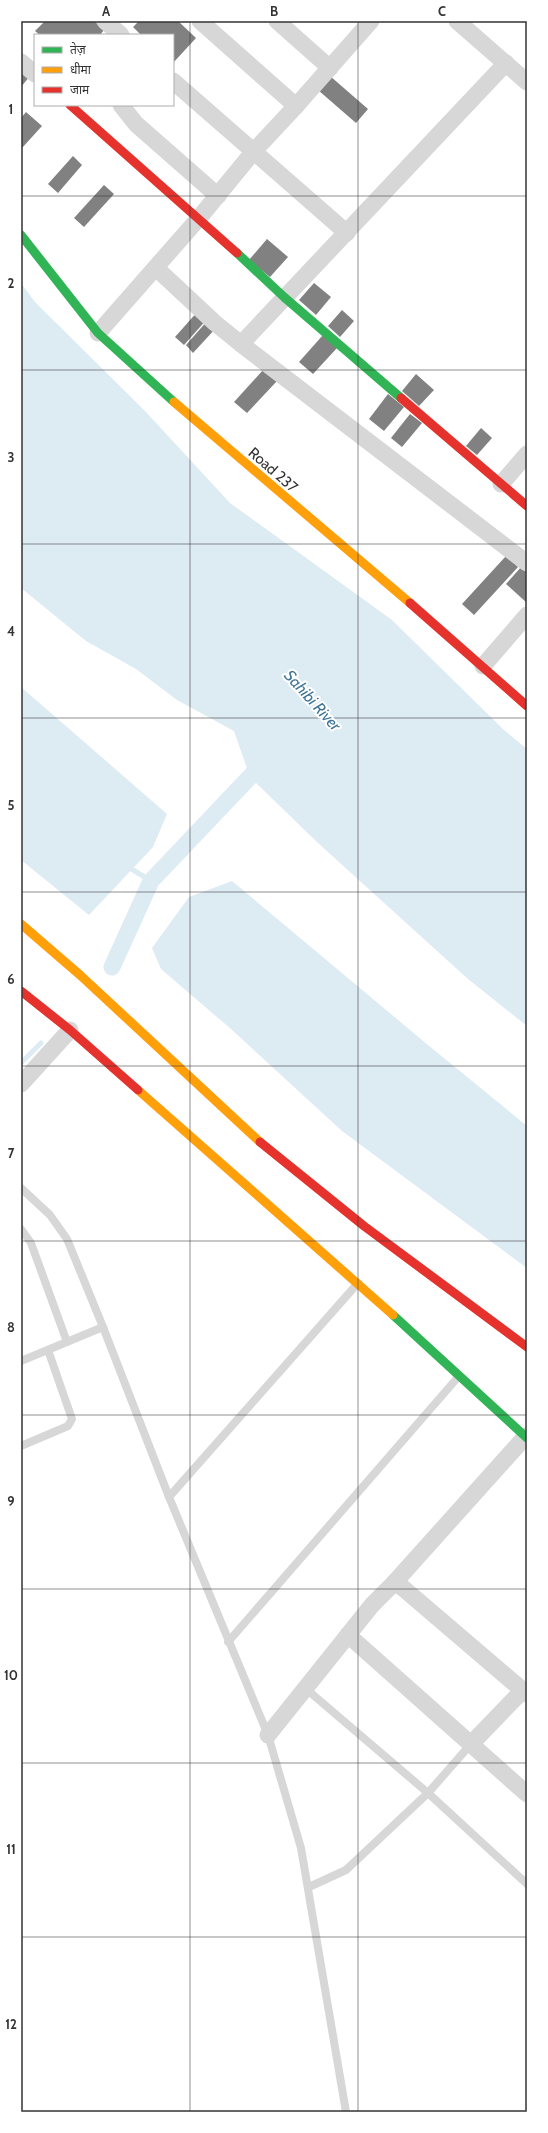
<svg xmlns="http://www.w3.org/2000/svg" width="548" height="2133" viewBox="0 0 548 2133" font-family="Cabin,'Noto Sans Devanagari',sans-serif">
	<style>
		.water { fill: #ddebf3 }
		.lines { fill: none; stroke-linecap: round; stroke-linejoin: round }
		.stream { stroke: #ddebf3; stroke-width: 5 }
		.canal { stroke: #ddebf3; stroke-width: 17 }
		.building { fill: #818181 }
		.lane { stroke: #d7d7d7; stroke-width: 8 }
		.street { stroke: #d7d7d7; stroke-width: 17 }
		.fast { stroke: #30b455; stroke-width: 9 }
		.slow { stroke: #ff9f0a; stroke-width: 9 }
		.jam { stroke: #e5322d; stroke-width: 9 }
		.grid { fill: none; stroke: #333; stroke-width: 1; stroke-opacity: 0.55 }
		.labels { text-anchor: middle; stroke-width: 4; stroke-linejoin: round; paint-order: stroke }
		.street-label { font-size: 15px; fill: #333; stroke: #fff }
		.water-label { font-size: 16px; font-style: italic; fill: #3f7597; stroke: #fff }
		.neatline { fill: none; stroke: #333; stroke-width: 1.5 }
		.grid-label { font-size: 13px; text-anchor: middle; font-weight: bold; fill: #333 }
	</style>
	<rect width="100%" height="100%" fill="#fff"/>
	<!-- water -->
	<g class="water">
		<path d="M21 283 35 302 146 412 230 503 392 620 504 730 527 749V1026L468 979 318 843 250 777 234 731 177 700 136 669 86 641 21 588Z"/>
		<path d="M21 687 167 814 153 847 89 915 21 860Z"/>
		<path d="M232 881 428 1045 527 1126V1268L342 1131 231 1029 161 969 152 948 189 897Z"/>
	</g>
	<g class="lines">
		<!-- stream -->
		<g class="stream">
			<path d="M125 865 151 881"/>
			<path d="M21 1063 41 1043"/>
		</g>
		<!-- canal -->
		<path class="canal" d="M112 967 151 881 266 760"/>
	</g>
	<!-- building -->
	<g class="building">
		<path d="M45 21H94L104 30 100 35H40L35 31Z"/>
		<path d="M139 21H178L196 38 173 63V35H141L133 27Z"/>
		<path d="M21 68 30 76 21 87Z"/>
		<path d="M330 76 368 109 356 123 318 90Z"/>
		<path d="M26 112 42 126 22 148 21 118Z"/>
		<path d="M73 156 82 165 58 193 48 184Z"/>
		<path d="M104 185 114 194 84 227 74 218Z"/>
		<path d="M267 239 288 257 270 277 249 260Z"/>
		<path d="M314 283 331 297 316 315 299 300Z"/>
		<path d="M199 310 208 318 184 345 175 337Z"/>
		<path d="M342 310 354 321 340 337 328 326Z"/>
		<path d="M208 320 216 328 193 353 186 345Z"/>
		<path d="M323 335 337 348 313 374 299 362Z"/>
		<path d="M264 369 277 381 247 413 234 402Z"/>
		<path d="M416 374 434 390 419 406 402 391Z"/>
		<path d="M388 394 404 407 384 431 369 419Z"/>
		<path d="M410 414 422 423 402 447 391 438Z"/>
		<path d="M481 428 492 438 477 455 466 446Z"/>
		<path d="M506 556 518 567 474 615 462 604Z"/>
		<path d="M522 566 527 571V603L506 584Z"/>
	</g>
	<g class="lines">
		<!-- lane -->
		<g class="lane">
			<path d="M21 1188 50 1215 67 1239 103 1327 169 1497 268 1735 301 1848 346 2112"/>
			<path d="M21 1229 31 1243 67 1342"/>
			<path d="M21 1361 103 1327"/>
			<path d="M21 1446 68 1426 72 1419 48 1350"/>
			<path d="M169 1497 358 1283"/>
			<path d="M228 1642 459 1376"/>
			<path d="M305 1688 428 1793 527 1884"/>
			<path d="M309 1887 346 1870 428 1793 471 1744"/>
		</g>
		<!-- street -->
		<g class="street">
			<path d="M105 21 121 35"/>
			<path d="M200 21 296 106"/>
			<path d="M277 21 330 68"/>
			<path d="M457 21 527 82"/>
			<path d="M21 62 35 74"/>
			<path d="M173 81 347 233"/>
			<path d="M121 105 136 124 218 196"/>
			<path d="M156 268 215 323 241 344 527 563"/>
			<path d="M98 333 199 218 254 151 296 106 371 21"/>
			<path d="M241 344 506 63"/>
			<path d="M501 484 527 454"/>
			<path d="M483 666 527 615"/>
			<path d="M21 1084 70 1030"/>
			<path d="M394 1583 526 1436"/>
			<path d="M348 1635 527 1794"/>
			<path d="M268 1735 372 1605 394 1583 403 1588 527 1694"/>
			<path d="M471 1744 523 1690"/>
		</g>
		<!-- fast -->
		<g class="fast">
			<path d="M21 235 98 333 174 402"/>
			<path d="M237 253 284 297 401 398"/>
			<path d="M393 1315 527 1438"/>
		</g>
		<!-- slow -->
		<g class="slow">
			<path d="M174 402 410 603"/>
			<path d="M21 924 80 975 260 1142"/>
			<path d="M138 1090 393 1315"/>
		</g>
		<!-- jam -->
		<g class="jam">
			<path d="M70 105 237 253"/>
			<path d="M401 398 527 506"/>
			<path d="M410 603 527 706"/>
			<path d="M21 991 70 1030 138 1090"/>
			<path d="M260 1142 364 1226 527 1347"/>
		</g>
	</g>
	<!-- grid -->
	<path class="grid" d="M190 21V2112M358 21V2112M21 196H527M21 370H527M21 544H527M21 718H527M21 892H527M21 1066H527M21 1241H527M21 1415H527M21 1589H527M21 1763H527M21 1937H527"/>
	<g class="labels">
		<!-- street labels -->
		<g class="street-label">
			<text transform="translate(273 470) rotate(41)" y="5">Road 237</text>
		</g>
		<!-- water labels -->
		<g class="water-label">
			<text transform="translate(313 700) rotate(48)" y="6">Sahibi River</text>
		</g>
	</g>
	<!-- border -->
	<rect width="548" height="2133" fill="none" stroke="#ffffff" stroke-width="44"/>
	<!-- legend -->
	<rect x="34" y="34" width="140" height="72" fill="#ffffff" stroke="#adadad"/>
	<rect x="42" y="47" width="20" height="6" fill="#30b455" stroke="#adadad"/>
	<text x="70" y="54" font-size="12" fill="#333333">तेज़</text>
	<rect x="42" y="67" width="20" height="6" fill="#ff9f0a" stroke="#adadad"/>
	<text x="70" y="74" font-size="12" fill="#333333">धीमा</text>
	<rect x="42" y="87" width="20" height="6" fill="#e5322d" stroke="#adadad"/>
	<text x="70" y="94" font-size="12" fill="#333333">जाम</text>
	<rect x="22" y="22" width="504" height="2089" class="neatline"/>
	<g class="grid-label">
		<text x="106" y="16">A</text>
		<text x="274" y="16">B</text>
		<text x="442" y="16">C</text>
		<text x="11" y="114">1</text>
		<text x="11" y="288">2</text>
		<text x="11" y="462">3</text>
		<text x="11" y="636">4</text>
		<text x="11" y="810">5</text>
		<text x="11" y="984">6</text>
		<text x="11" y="1158">7</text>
		<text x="11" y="1332">8</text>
		<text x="11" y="1506">9</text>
		<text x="11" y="1680">10</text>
		<text x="11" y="1854">11</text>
		<text x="11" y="2029">12</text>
	</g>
</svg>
